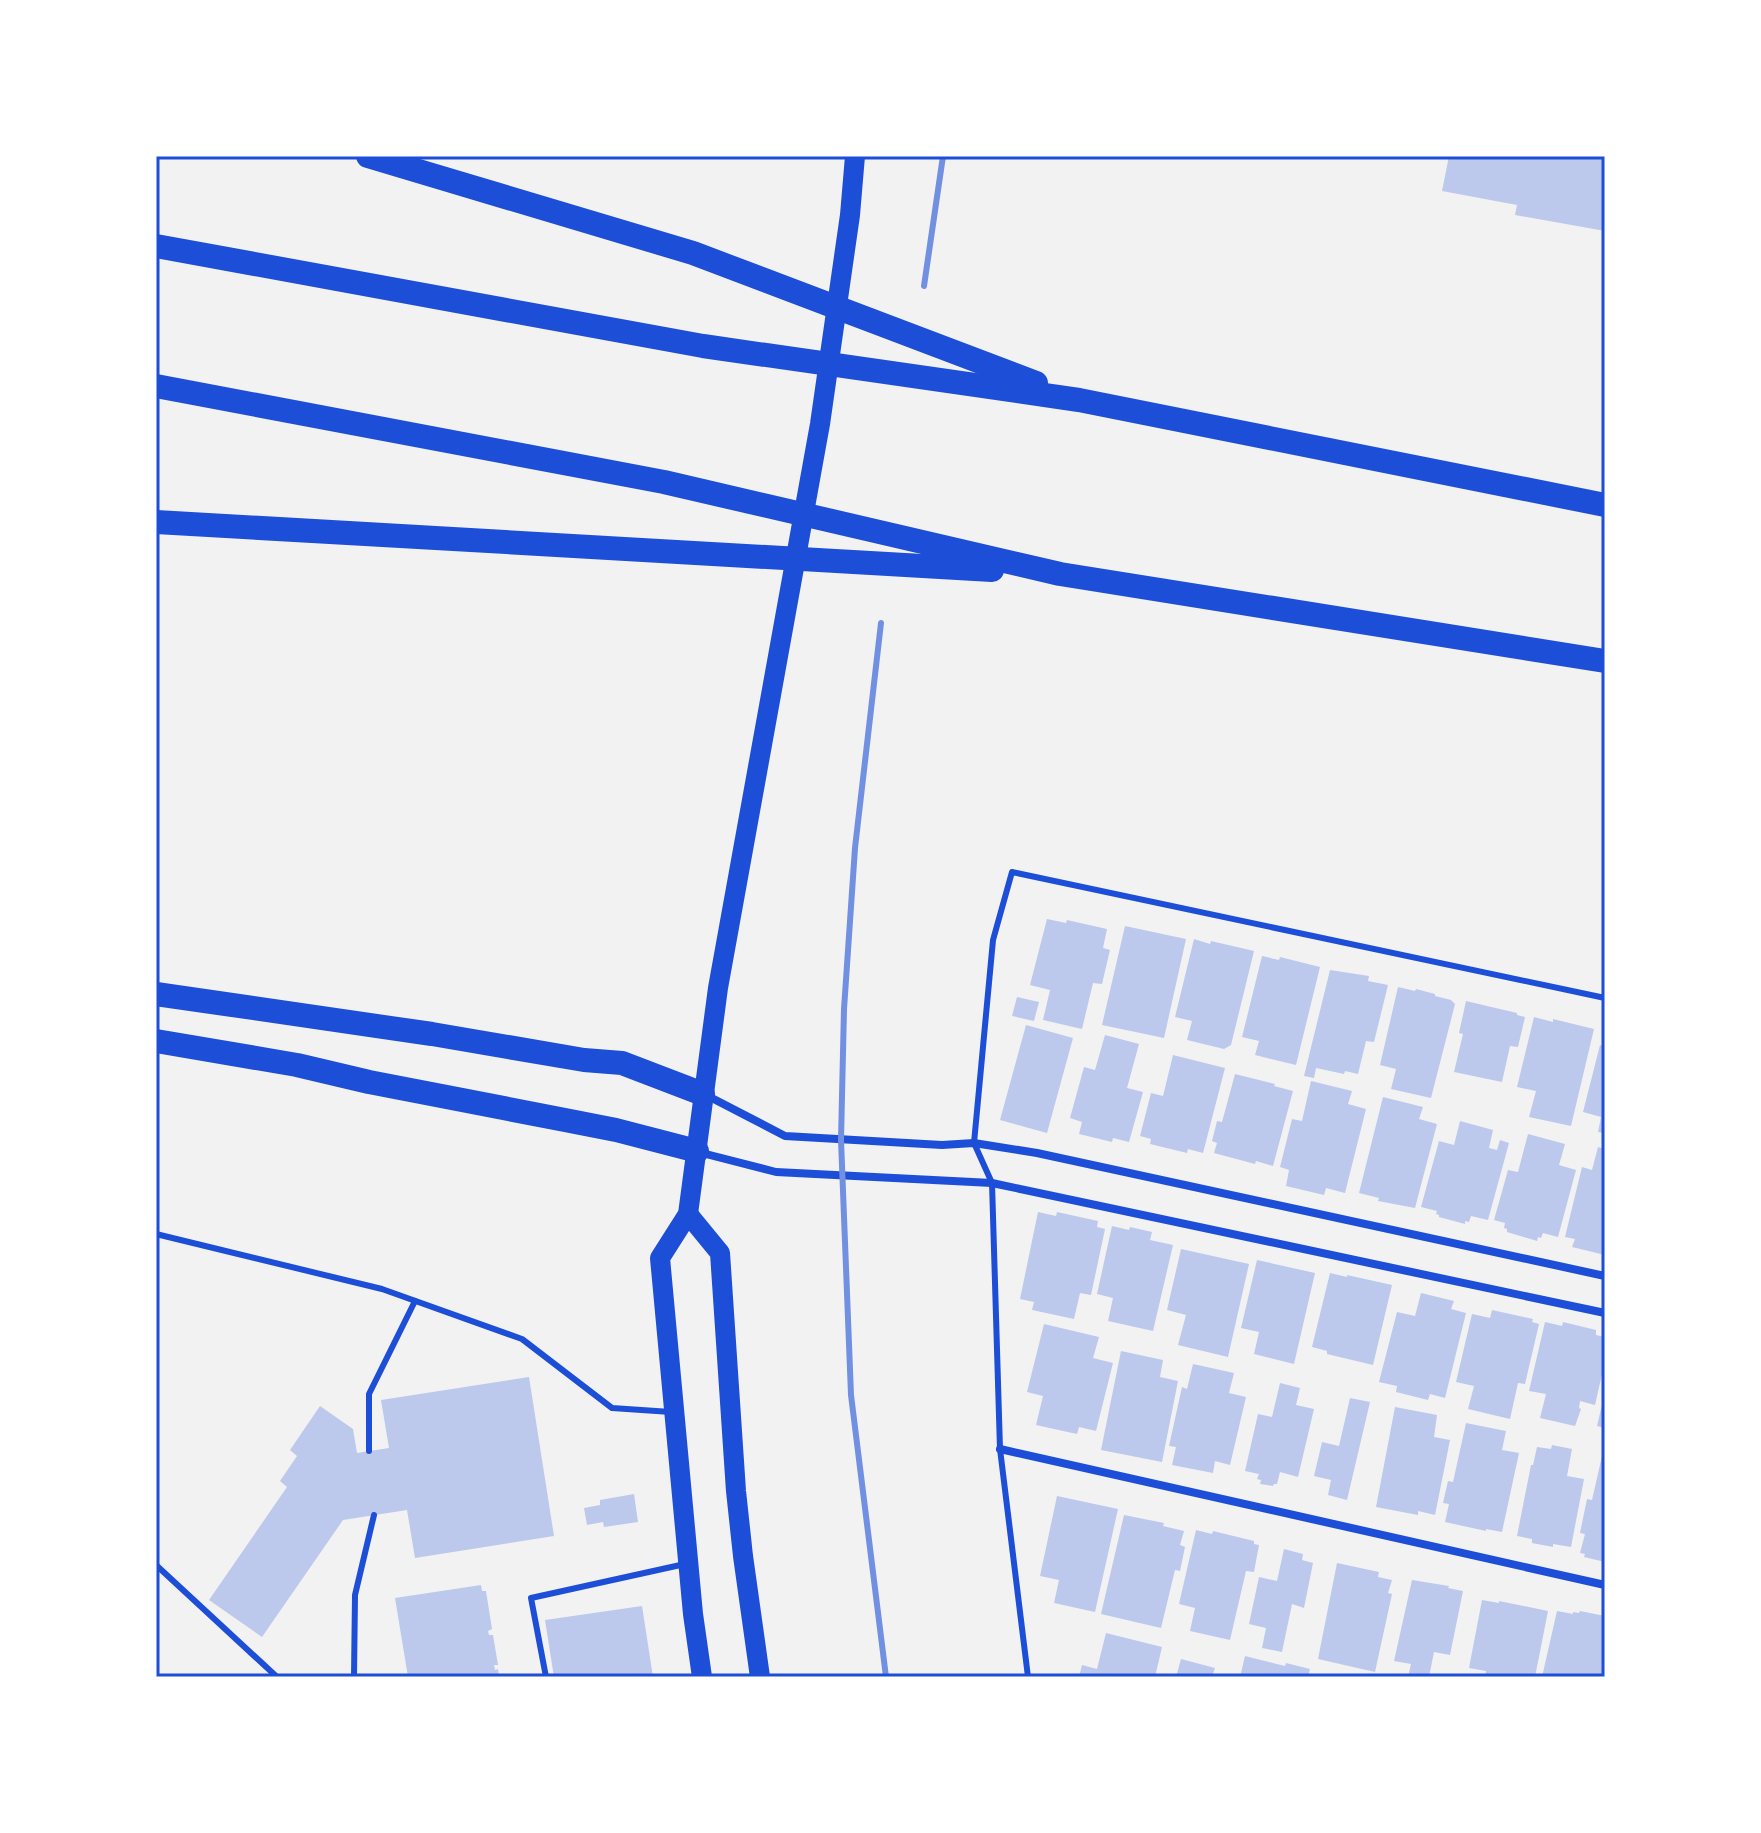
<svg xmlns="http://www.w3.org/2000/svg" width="1761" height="1833" viewBox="0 0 1761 1833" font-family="'Times New Roman',serif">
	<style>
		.building { fill: #bdc9ec }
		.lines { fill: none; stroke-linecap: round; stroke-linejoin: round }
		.service { stroke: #1d4ed8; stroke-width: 6 }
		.minor { stroke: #1d4ed8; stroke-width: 8 }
		.primary { stroke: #1d4ed8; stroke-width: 20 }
		.motorway { stroke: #1d4ed8; stroke-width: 24 }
		.rail { stroke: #7290e2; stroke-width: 6 }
		.neatline { fill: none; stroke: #1d4ed8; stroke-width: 3 }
	</style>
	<rect width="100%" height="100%" fill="#f2f2f2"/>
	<!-- building -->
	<g class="building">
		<path d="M1449 156H1605V231L1515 215 1517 205 1442 191Z"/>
		<path d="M1047 919 1066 923 1067 920 1107 929 1103 948 1110 950 1102 984 1093 983 1082 1029 1043 1020 1050 990 1030 985Z"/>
		<path d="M1125 926 1186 939 1164 1038 1102 1025Z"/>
		<path d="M1194 939 1210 944 1211 941 1254 951 1231 1045 1224 1049 1187 1040 1192 1021 1175 1017Z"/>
		<path d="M1262 956 1279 960 1280 957 1320 967 1296 1065 1255 1055 1259 1041 1242 1037Z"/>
		<path d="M1330 970 1369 976 1368 981 1388 985 1374 1042 1366 1041 1358 1074 1345 1071 1344 1074 1316 1068 1314 1078 1304 1076Z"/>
		<path d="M1398 987 1415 991 1416 989 1435 994V996L1451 1000 1455 1004 1431 1098 1391 1089 1396 1069 1380 1065Z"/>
		<path d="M1017 997 1039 1002 1034 1021 1012 1016Z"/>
		<path d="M1466 1001 1517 1013V1015L1525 1017 1518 1047 1510 1046 1502 1082 1454 1072 1463 1034 1459 1033Z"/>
		<path d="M1534 1017 1553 1022V1019L1594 1029 1571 1126 1529 1117 1536 1091 1517 1087Z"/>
		<path d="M1026 1025 1073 1038 1047 1133 1000 1120Z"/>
		<path d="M1105 1035 1139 1044 1127 1088 1143 1092 1129 1142 1113 1138 1112 1142 1079 1134 1082 1122 1070 1118 1084 1067 1095 1070Z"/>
		<path d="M1600 1045 1605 1047V1133L1598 1132 1601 1117 1583 1112Z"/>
		<path d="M1173 1055 1225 1068 1203 1153 1188 1149 1187 1153 1150 1144 1151 1139 1140 1136 1151 1093 1163 1096Z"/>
		<path d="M1235 1074 1275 1084 1274 1086 1293 1091 1273 1166 1256 1161 1255 1164 1214 1153 1217 1143 1212 1141 1217 1121 1222 1122Z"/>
		<path d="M1311 1081 1352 1091 1348 1104 1366 1109 1345 1193 1326 1188 1324 1195 1286 1186 1289 1170 1280 1167 1292 1119 1302 1121Z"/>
		<path d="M1383 1097 1423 1107 1419 1119 1437 1124 1415 1208 1378 1201 1379 1198 1359 1193Z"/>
		<path d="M1460 1121 1493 1130 1489 1148 1497 1150 1500 1140 1509 1143 1488 1220 1471 1216 1469 1222 1465 1221V1224L1439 1217V1215L1436 1214 1437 1211 1421 1207 1439 1141 1454 1145Z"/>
		<path d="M1528 1134 1565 1144 1559 1165 1576 1170 1558 1237 1543 1233 1541 1238 1538 1237 1537 1241 1507 1232V1229L1504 1228 1505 1223 1494 1220 1508 1170 1518 1172Z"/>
		<path d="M1598 1147 1605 1149V1255L1572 1247 1575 1239 1565 1237 1582 1167 1592 1170Z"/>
		<path d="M1038 1212 1056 1216 1057 1212 1098 1221 1097 1227 1105 1229 1091 1295 1080 1293 1074 1319 1032 1310 1034 1302 1020 1299Z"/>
		<path d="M1112 1226 1129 1230 1130 1227 1152 1232 1150 1240 1173 1245 1153 1331 1108 1321 1113 1298 1097 1294Z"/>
		<path d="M1181 1249 1249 1264 1228 1357 1178 1345 1186 1315 1167 1310Z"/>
		<path d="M1257 1260 1315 1273 1294 1364 1254 1354 1259 1332 1241 1328Z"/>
		<path d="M1330 1273 1347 1277V1275L1392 1285 1373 1365 1327 1354V1351L1312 1347Z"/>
		<path d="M1421 1293 1454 1301 1451 1309 1466 1313 1445 1398 1430 1394 1428 1400 1396 1392 1397 1386 1379 1382 1397 1312 1415 1316Z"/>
		<path d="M1492 1310 1533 1319 1532 1322 1539 1324 1525 1384 1518 1383 1510 1419 1468 1409 1474 1386 1456 1382 1472 1314 1490 1318Z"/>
		<path d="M1545 1322 1562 1326 1563 1322 1596 1330V1335L1605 1337V1361L1595 1405 1580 1401 1579 1408 1581 1409 1575 1426 1540 1418 1546 1394 1529 1391Z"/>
		<path d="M1044 1324 1099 1337 1093 1358 1113 1363 1096 1431 1079 1427 1077 1434 1036 1425 1043 1396 1027 1392Z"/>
		<path d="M1121 1351 1163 1360 1160 1377 1178 1381 1162 1462 1101 1450Z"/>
		<path d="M1193 1364 1234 1373 1229 1393 1246 1397 1230 1465 1215 1461 1213 1473 1172 1465 1176 1447 1169 1446 1182 1387 1187 1389Z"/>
		<path d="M529 1377 554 1536 415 1558 407 1510 343 1520 262 1637 209 1600 287 1487 280 1481 297 1456 290 1450 320 1406 353 1429 357 1453 389 1448 381 1400Z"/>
		<path d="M1280 1383 1300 1388 1296 1405 1314 1409 1298 1477 1280 1472 1277 1484H1274L1273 1486 1260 1484 1261 1480 1257 1479 1259 1474 1245 1471 1258 1414 1272 1417Z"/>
		<path d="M1604 1396H1605V1428L1597 1426Z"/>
		<path d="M1350 1398 1370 1402 1347 1500 1328 1495 1331 1480 1314 1476 1322 1442 1339 1446Z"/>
		<path d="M1395 1407 1437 1415 1434 1437 1450 1440 1435 1515 1418 1511V1515L1376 1507Z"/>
		<path d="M1466 1423 1506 1431 1502 1450 1519 1453 1502 1532 1486 1529V1531L1445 1522 1449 1504 1443 1503 1448 1481 1453 1482Z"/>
		<path d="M1552 1445 1572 1449 1567 1476 1584 1479 1571 1547 1553 1544V1547L1532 1543V1539L1517 1536 1531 1465H1533L1537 1447 1551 1449Z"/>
		<path d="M1602 1456 1605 1457V1562L1584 1557 1585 1554 1580 1553 1585 1534 1580 1533 1587 1499 1592 1500Z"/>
		<path d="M634 1494 638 1522 604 1527 603 1522 587 1525 584 1508 600 1505V1500Z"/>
		<path d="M1057 1496 1118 1509 1095 1612 1054 1603 1059 1580 1040 1576Z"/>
		<path d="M1124 1515 1164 1523 1163 1526 1184 1531 1180 1545 1185 1547 1180 1571 1175 1570 1161 1628 1101 1614Z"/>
		<path d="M1196 1530 1212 1534 1213 1531 1254 1541V1544L1259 1545 1254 1572 1246 1571 1230 1640 1190 1631 1195 1608 1179 1604Z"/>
		<path d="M1284 1549 1303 1554 1302 1560 1313 1563 1304 1608 1292 1604 1282 1652 1262 1648 1266 1628 1249 1624 1259 1577 1277 1581Z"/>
		<path d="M1337 1563 1379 1572 1378 1577 1392 1580 1388 1593 1392 1594 1375 1672 1318 1659Z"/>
		<path d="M1412 1580 1449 1586 1448 1588 1463 1591 1450 1655 1434 1652 1429 1677H1408L1411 1664 1394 1661Z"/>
		<path d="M481 1585 482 1591H486L492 1629 488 1631 489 1635H493L498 1665H494L495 1670 498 1669 499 1677H408L395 1598Z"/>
		<path d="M1482 1600 1499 1603V1601L1548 1611 1535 1677H1485L1486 1671 1469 1668Z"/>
		<path d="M642 1606 653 1677H554L545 1620Z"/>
		<path d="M1557 1611 1573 1614V1612L1579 1613 1580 1611 1605 1616V1677H1542Z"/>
		<path d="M1106 1633 1162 1647 1155 1677H1079L1082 1665 1097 1669Z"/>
		<path d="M1245 1656 1285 1666 1286 1663 1310 1669 1308 1677H1240Z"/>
		<path d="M1181 1659 1215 1668 1212 1677H1176Z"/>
	</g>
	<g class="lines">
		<!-- service -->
		<g class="service">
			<path d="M156 1234 382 1289 522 1339 612 1408 671 1412"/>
			<path d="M369 1451V1394L415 1301"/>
			<path d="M156 1565 277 1677"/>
			<path d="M354 1677 355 1595 374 1515"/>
			<path d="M546 1677 531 1598 685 1564"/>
			<path d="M1028 1677 1000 1449 992 1183 974 1143 993 940 1012 872 1605 998"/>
		</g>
		<!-- minor -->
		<g class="minor">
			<path d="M704 1094 785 1136 942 1145 974 1143 1037 1153 1605 1276"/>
			<path d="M698 1152 776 1172 992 1183 1605 1313"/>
			<path d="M1000 1449 1605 1585"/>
		</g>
		<!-- primary -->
		<g class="primary">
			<path d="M688 1214 720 1253 736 1491 743 1556 760 1677"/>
			<path d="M702 1677 693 1614 660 1258 688 1214 718 988 820 424 850 215 855 156"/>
		</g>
		<!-- motorway -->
		<g class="motorway">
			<path d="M368 156 693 253 1036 383"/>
			<path d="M156 246 703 346 1079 400 1605 505"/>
			<path d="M156 386 664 482 1060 574 1605 661"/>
			<path d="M156 522 992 570"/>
			<path d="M156 994 432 1034 584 1060 622 1063 703 1094"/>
			<path d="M156 1041 297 1065 369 1082 565 1120 616 1130 697 1151"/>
		</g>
		<!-- rail -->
		<g class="rail">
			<path d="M924 286 943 156"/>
			<path d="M881 623 855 848 844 1009 841 1140 851 1395 886 1677"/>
		</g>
	</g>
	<!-- border -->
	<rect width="1761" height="1833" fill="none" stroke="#ffffff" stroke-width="316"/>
	<rect x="158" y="158" width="1445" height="1517" class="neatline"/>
</svg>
